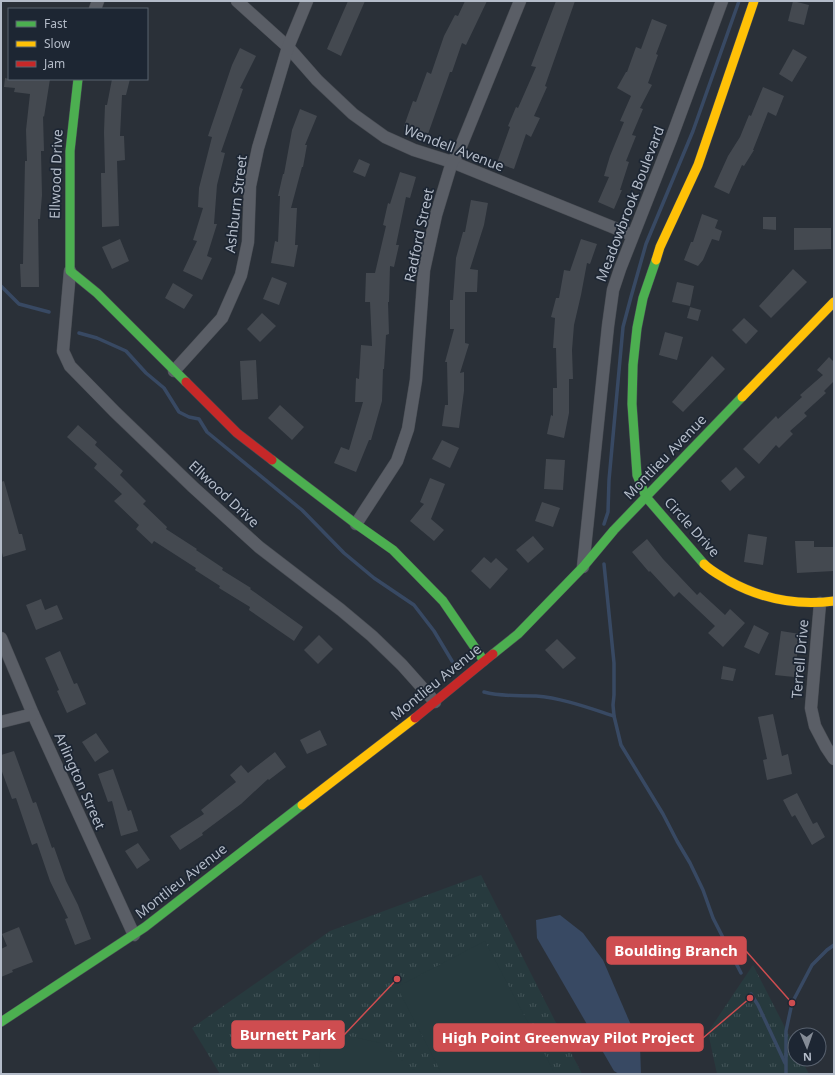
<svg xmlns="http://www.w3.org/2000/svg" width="835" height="1075" viewBox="0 0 835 1075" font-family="'Noto Sans',sans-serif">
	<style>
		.grass { fill: url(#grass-tufts) }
		.pitch { fill: #273a3e }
		.water { fill: #384963 }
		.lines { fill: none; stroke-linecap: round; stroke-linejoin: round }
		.stream { stroke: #384963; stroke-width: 3.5 }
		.building { fill: #444950 }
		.street-casing { stroke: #484c53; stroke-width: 13 }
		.fast-casing { stroke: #484c53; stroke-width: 10 }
		.slow-casing { stroke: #484c53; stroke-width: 10 }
		.jam-casing { stroke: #484c53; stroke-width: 10 }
		.street { stroke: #5a5e66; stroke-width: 12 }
		.fast { stroke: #4caf50; stroke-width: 9 }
		.slow { stroke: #ffc107; stroke-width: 9 }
		.jam { stroke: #c62828; stroke-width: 9 }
		.labels { text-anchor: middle; stroke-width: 3.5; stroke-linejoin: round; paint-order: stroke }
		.street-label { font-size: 14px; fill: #b4bcc9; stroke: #1d2633 }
		.leader { fill: none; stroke: #ce4d50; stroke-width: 1.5 }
		.callout-dot { fill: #ce4d50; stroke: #1d2633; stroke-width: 1.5 }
		.callout { fill: #ce4d50; stroke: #ce4d50; stroke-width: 1.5 }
		.callout-label { font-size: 15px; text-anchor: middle; font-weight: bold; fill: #fff }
	</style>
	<defs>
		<pattern id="grass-tufts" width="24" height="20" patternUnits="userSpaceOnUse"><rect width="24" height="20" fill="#273a3e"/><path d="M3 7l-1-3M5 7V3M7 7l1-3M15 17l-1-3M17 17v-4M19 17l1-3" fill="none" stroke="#445559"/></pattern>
	</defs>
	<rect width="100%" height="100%" fill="#2a3038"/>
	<!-- grass -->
	<g class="grass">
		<path d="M481 875 582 1074H220L192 1028 330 931Z"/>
		<path d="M753 965 795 1047V1059H801L809 1074H717L708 1032Z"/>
	</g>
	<!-- pitch -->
	<g class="pitch">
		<path d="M485 941 555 1074H442L397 987Z"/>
		<path d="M321 1030 381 1043 419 1074H319Z"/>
	</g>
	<!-- water -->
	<path class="water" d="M560 915 583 933 603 960 640 1046 641 1074H619L614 1071 537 938 536 920Z"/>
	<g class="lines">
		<!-- stream -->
		<g class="stream">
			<path d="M1 286 19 304 49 312"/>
			<path d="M79 333 97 338 126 351 146 373 164 388 179 412 189 417 199 419 207 432 302 510 344 553 374 578 414 605 434 631 452 661"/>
			<path d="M604 524 608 512 609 480 623 327 631 297 646 244 693 131 739 1"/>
			<path d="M604 564 614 663V695L613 705 614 716 621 745 663 814 677 841 690 863 703 890 713 918 741 973"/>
			<path d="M484 692C502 697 519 695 536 696 562 698 589 708 614 716"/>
			<path d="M751 994 758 1005 785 1063"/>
			<path d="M786 1074V1031L792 1003 812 965 827 950 834 945"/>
		</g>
	</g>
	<!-- building -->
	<g class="building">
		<path d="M348 1H365L341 56 327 49Z"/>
		<path d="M465 1H487L466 45 462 43 452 72H450L428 134 404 126 413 101 416 102 427 72 431 74 444 36 455 15 458 16Z"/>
		<path d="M556 1H575L545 86 547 87 534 116 540 118 531 137 526 134 514 169 497 163 510 127 508 126 516 107 518 108 536 67 531 66Z"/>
		<path d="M793 1 809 5 804 25 788 21Z"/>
		<path d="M652 19 667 25 656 54 658 55 648 83 652 85 640 108 643 109 632 135 636 136 626 161 629 162 620 190H622L614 209 598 202 609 177 604 176 610 156 624 122 620 121 631 96 617 88 626 72H627L636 47 641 49Z"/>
		<path d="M240 48 256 56 240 88 243 89 221 152 225 153 217 185 214 224H217L207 256 212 258 202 280 183 271 197 241 193 240 203 208 198 207 199 188 212 137 208 136 232 65Z"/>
		<path d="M793 49 807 57 792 82 779 74Z"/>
		<path d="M5 78 9 79H50L44 117 43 116 44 151H41L42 195 40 219H38L39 287H21L20 264H23L25 161H27L26 130 30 94 14 92 15 88 4 87Z"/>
		<path d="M112 79H130L126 95H122L120 136H124L125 160 117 161 119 226 102 227 101 173H105L104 132 105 105H107Z"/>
		<path d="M763 87 784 96 776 116 768 112 753 150H754L744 166 742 165 729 194 714 187 728 156 740 137 749 115 751 116Z"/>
		<path d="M300 109 317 116 305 145H307L303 167H302L291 208H297L295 245H298L294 267 271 263 275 241 278 242 280 196H278L283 174H284L292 130Z"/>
		<path d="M359 159 370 164 365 177 353 172Z"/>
		<path d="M400 172 416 177 410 198 406 197 396 245H399L394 267 390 266 389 302H388L389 334 386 335 384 369H383L382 401 371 440H369L356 472 334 463 341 447 349 450 363 402H355L356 378 359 379 361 345 372 346 370 302H365L366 273H375L386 226 383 225 388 203 390 204Z"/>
		<path d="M471 200 488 203 484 225 470 269 478 270 477 292H465V343L469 344 460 373 464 372V391L459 428 442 426 445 405H448L447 362H445L454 329H450V300H453L456 258 463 232H465Z"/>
		<path d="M702 214 718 220 715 228 722 231 719 241 712 239 703 260 698 266 684 260 691 242H693Z"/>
		<path d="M763 217H776V230L763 229Z"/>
		<path d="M794 228H831V249L794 250Z"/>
		<path d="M120 239 129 261 112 269 102 247Z"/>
		<path d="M581 239 597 244 590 264 587 263 581 295 574 325 572 350 573 379H569V413L564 438 547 434 551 415 553 416V388H557L556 348H553L555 318 551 317 556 298H559L564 270 570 271Z"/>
		<path d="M793 269 807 282 771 318 759 306Z"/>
		<path d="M272 277 287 283 279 305 263 299Z"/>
		<path d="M677 282 694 286 690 306 672 302Z"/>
		<path d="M173 283 193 295 184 309 165 298Z"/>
		<path d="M690 307 701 310 698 321 687 318Z"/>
		<path d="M262 313 276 326 260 342 247 329Z"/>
		<path d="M744 318 758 331 746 344 732 330Z"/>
		<path d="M665 332 683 337 677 360 659 355Z"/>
		<path d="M712 356 725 369 683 412 672 402Z"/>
		<path d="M829 357 834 362V381L824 391 826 393 804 413 807 416 790 431 793 434 779 448 776 445 759 464 743 449 776 416 778 419 802 397 800 395 823 375 817 370Z"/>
		<path d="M256 360 258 399 242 400 240 361Z"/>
		<path d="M280 405 304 427 292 440 268 418Z"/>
		<path d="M78 425 97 442 95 445 123 471 120 475 146 501 143 504 167 527 166 529 197 549 196 550 223 568 222 570 251 588 250 589 303 627 294 641 249 610 250 607 219 588 220 586 195 570 196 568 154 541 152 544 136 529 139 525 114 501 122 494 94 468 97 464 67 437Z"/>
		<path d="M442 440 459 448 450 468 432 459Z"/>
		<path d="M546 459 565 460 563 490 544 489Z"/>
		<path d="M736 467 745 477 730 491 721 481Z"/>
		<path d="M430 478 445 484 431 519 444 530 434 541 410 521 424 504 420 502Z"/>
		<path d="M4 481 19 534H22L26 550 3 557 1 548V482Z"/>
		<path d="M542 502 560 508 553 527 535 521Z"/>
		<path d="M748 534 767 537 763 565 744 562Z"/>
		<path d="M533 536 544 549 528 563 516 550Z"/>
		<path d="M647 539 663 559 697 595 700 592 725 615 730 609 745 623 723 647 708 633 715 626 679 592 674 597 650 571 649 572 632 552Z"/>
		<path d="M795 541H814V547H834V571L797 573Z"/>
		<path d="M484 557 491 563 496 558 508 569 490 589 471 571Z"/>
		<path d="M41 599 45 610 57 605 63 619 36 630 26 605Z"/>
		<path d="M754 625 769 633 759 654 744 647Z"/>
		<path d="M781 631 800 634 794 677 775 675Z"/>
		<path d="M319 635 333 649 318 664 304 650Z"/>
		<path d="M557 639 576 658 563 669 545 650Z"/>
		<path d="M60 651 74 684 77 683 86 704 67 713 57 691 59 690 45 658Z"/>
		<path d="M723 666 736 669 733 681 721 679Z"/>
		<path d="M773 714 782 756 788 754 792 774 767 780 763 760 767 759 758 717Z"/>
		<path d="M320 730 327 745 307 754 300 740Z"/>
		<path d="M96 733 109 752 95 762 82 742Z"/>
		<path d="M14 751 33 803 36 802 52 848 54 847 66 881 78 905 91 939 75 945 65 919 68 918 50 881 37 843 32 845 16 798 12 799 1 769V755Z"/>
		<path d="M275 752 286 767 269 780 268 779 241 804 202 833 203 835 180 850 170 836 204 814 201 810 236 782 230 775 241 765 248 773Z"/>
		<path d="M113 769 128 811 131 810 138 831 121 836 112 801 108 802 98 774Z"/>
		<path d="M797 793 813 824 817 822 825 837 812 845 795 815 792 817 783 800Z"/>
		<path d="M138 843 150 860 137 869 125 851Z"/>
		<path d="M19 927 33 962 12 970 13 972 1 977V949L7 946 2 934Z"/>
	</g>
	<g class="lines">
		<defs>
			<g id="street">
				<path d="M237 1 288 47 317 80 353 114 385 137 414 150 452 162 632 235"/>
				<path d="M95 9 98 1"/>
				<path d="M70 271 63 351 70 366 115 412 193 487 259 547 341 610 372 636 402 665 435 702"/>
				<path d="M174 371 222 318 241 275 248 242 250 186 258 148 288 47 307 1"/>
				<path d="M356 524 397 461 408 429 416 380 424 270 436 215 452 162 459 151 520 1"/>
				<path d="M583 567 608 326 613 290 620 269 671 139 722 1"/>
				<path d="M820 603 811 708 815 726 826 747 834 759"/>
				<path d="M1 638 33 714 134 935"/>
				<path d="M1 722 33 714"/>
			</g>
			<g id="fast">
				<path d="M78 79 70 151V271L97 293 186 382"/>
				<path d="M656 260 643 298 637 328 633 365 632 404 637 475 646 497 704 564"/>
				<path d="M272 460 356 524 393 550 443 601 484 661"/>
				<path d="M493 654 518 634 583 567 614 530 742 397"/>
				<path d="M1 1022 145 927 302 805"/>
			</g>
			<g id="slow">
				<path d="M656 260 660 247 698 165 754 1"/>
				<path d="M742 397 834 302"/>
				<path d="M704 564C711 571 721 576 729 581 762 599 797 606 834 601"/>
				<path d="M302 805 415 718"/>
			</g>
			<g id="jam">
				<path d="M186 382 237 433 272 460"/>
				<path d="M415 718 493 654"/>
			</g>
		</defs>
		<!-- street casing -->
		<use href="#street" class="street-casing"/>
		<!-- fast casing -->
		<use href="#fast" class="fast-casing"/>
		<!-- slow casing -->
		<use href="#slow" class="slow-casing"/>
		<!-- jam casing -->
		<use href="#jam" class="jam-casing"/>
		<!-- street -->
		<use href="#street" class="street"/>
		<!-- fast -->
		<use href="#fast" class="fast"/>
		<!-- slow -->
		<use href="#slow" class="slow"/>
		<!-- jam -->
		<use href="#jam" class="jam"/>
	</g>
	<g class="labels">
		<!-- street labels -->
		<g class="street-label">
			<text transform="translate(454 148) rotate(21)" y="5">Wendell Avenue</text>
			<text transform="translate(56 174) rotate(-88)" y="5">Ellwood Drive</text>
			<text transform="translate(236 204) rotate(-83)" y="5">Ashburn Street</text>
			<text transform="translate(630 204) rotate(-69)" y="5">Meadowbrook Boulevard</text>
			<text transform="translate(419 235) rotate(-78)" y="5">Radford Street</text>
			<text transform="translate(665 457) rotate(-46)" y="5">Montlieu Avenue</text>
			<text transform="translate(224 494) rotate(43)" y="5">Ellwood Drive</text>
			<text transform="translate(692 527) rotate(48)" y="5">Circle Drive</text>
			<text transform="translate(800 659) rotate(-85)" y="5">Terrell Drive</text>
			<text transform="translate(436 682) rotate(-39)" y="5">Montlieu Avenue</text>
			<text transform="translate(80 781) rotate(66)" y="5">Arlington Street</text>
			<text transform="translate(181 881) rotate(-38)" y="5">Montlieu Avenue</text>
		</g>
	</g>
	<!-- callouts -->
	<path class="leader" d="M792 1003L746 951M397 979L344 1035M750 998L703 1038"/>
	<g class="callout-dot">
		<circle cx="792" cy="1003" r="4"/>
		<circle cx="397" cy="979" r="4"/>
		<circle cx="750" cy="998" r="4"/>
	</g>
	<g class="callout">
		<rect x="607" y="937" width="139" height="27" rx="4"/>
		<rect x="232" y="1021" width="112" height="27" rx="4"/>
		<rect x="434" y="1024" width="269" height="27" rx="4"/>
	</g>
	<g class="callout-label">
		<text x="676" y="956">Boulding Branch</text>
		<text x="288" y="1040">Burnett Park</text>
		<text x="568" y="1043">High Point Greenway Pilot Project</text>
	</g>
	<!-- border -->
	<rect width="835" height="1075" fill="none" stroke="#b4bcc9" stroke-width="4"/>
	<!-- legend -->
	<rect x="8" y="8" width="140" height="72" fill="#1d2633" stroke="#59626f"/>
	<rect x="16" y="21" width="20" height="6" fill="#4caf50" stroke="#59626f"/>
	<text x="44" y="28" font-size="12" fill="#b4bcc9">Fast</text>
	<rect x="16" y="41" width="20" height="6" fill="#ffc107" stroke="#59626f"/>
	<text x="44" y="48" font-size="12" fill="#b4bcc9">Slow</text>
	<rect x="16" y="61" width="20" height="6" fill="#c62828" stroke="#59626f"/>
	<text x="44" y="68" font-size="12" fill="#b4bcc9">Jam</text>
	<!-- north arrow -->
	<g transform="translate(807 1047) rotate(178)"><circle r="19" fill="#1d2633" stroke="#59626f"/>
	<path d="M0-3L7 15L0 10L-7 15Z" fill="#848b96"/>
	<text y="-6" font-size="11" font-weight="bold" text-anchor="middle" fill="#b4bcc9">N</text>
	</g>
</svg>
